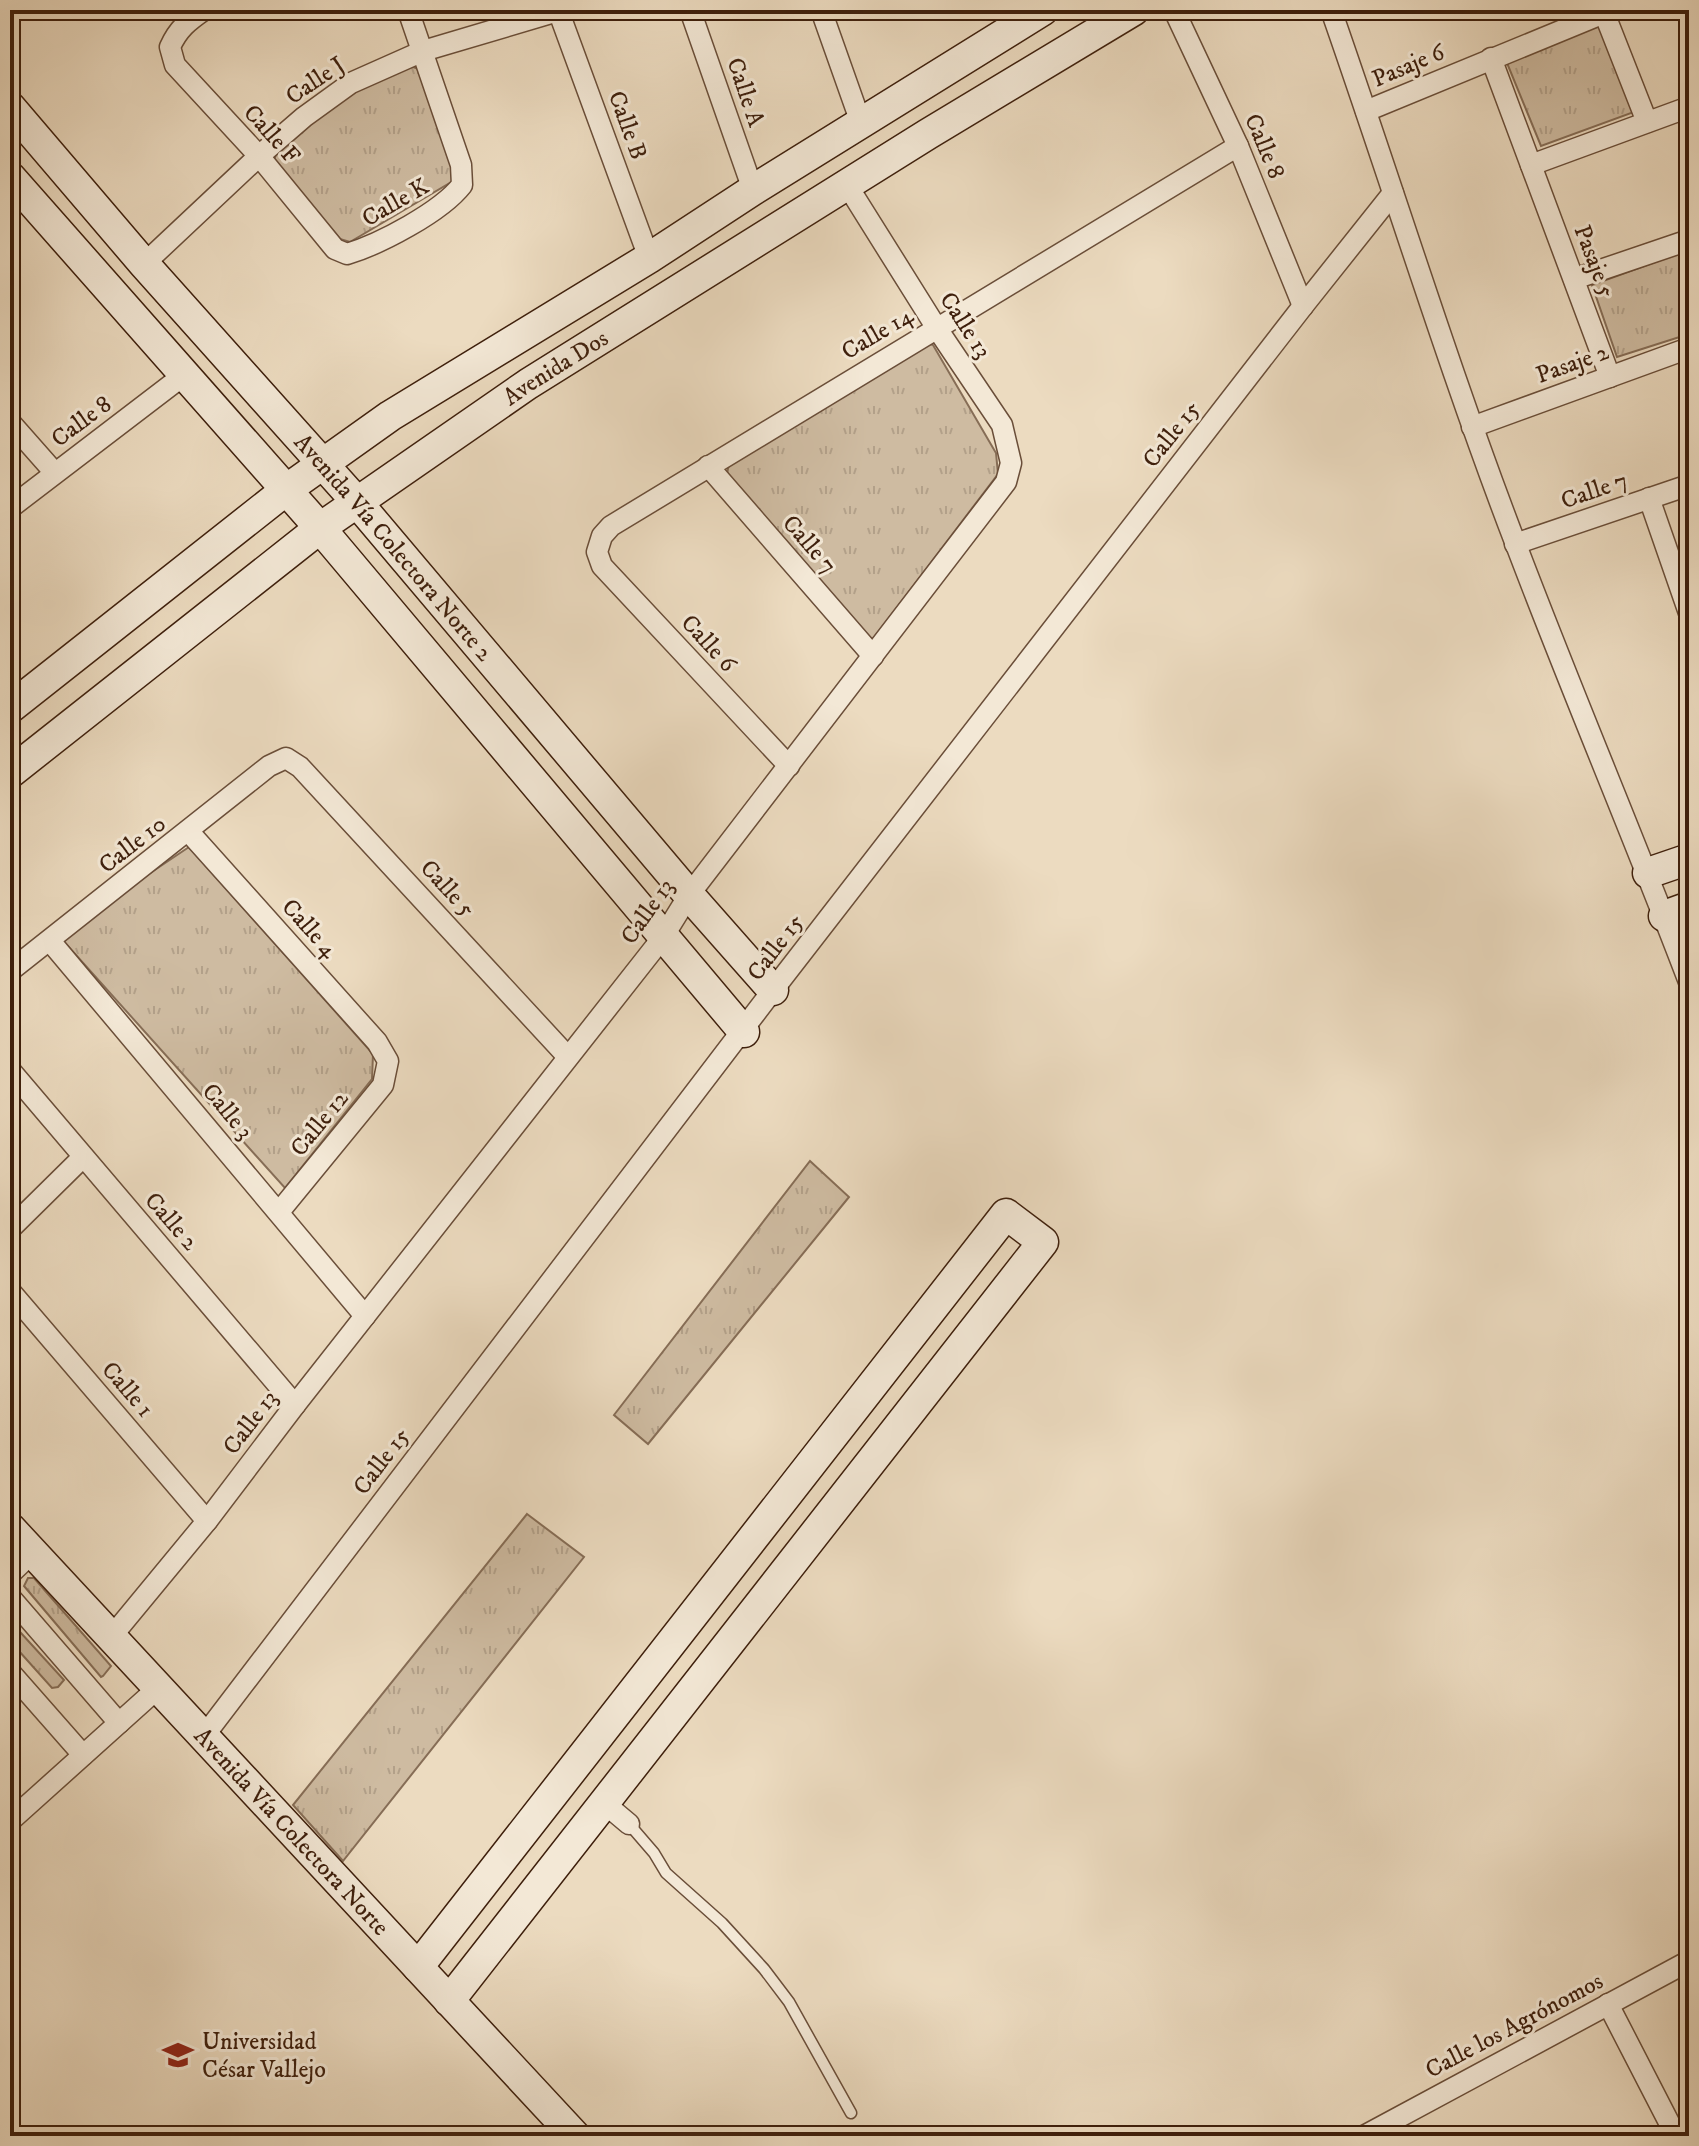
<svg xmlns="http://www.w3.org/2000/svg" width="1699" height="2146" viewBox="0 0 1699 2146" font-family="'IM FELL DW Pica',serif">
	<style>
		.grass { fill: url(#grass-tufts); stroke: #866d56; stroke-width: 2 }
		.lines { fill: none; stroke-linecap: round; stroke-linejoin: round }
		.lane-casing { stroke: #6a4e39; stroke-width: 13 }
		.street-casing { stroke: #6a4e39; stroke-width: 23 }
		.secondary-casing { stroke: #3e1f0c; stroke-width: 33 }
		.lane { stroke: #f3e8d6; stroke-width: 10 }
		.street { stroke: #f3e8d6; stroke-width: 20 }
		.secondary { stroke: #f3e8d6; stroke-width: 30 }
		.labels { text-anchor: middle; stroke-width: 6; stroke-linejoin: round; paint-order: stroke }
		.street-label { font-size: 24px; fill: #3e1f0c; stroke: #f3e8d6 }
		.poi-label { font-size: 24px; fill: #3e1f0c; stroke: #f3e8d6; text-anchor: start }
	</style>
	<defs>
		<pattern id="grass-tufts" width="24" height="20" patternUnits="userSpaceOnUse" patternTransform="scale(2)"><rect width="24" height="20" fill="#cebba1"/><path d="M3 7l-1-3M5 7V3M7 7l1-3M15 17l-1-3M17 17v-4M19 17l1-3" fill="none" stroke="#b2a089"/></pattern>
	</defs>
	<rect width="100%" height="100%" fill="#ecdbc0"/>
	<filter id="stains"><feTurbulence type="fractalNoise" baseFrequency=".0025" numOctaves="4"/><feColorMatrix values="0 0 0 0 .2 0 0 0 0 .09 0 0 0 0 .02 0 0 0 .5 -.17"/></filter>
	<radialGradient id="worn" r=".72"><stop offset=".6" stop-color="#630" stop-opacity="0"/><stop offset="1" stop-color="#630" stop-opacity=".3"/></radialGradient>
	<!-- grass -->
	<g class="grass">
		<path d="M1599 23 1634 112 1541 146 1507 63Z"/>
		<path d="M408 65 421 70 457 172 453 181 350 242 340 239 274 160 277 152 333 104 356 89Z"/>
		<path d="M1683 252 1689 270V334L1617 357 1592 285Z"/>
		<path d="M922 341 933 345 996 453 998 474 873 639 863 636 727 474 730 458Z"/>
		<path d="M189 847 373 1054 372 1079 285 1188 58 935Z"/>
		<path d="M810 1161 849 1197 648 1444 614 1415Z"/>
		<path d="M527 1514 584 1557 343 1861 293 1805Z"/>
		<path d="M28 1578H34L111 1666 103 1676 101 1677 24 1586Z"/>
		<path d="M10 1621 64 1680 58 1687 52 1688 10 1641Z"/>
	</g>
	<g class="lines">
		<defs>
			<path id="lane" d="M629 1824 654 1853 666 1873 722 1923 764 1969 789 2002 851 2113"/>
			<g id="street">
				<path d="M204 10C188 21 178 29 170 47L175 65 259 156 335 249 347 254C380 244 441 212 462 185L461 165 408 10"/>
				<path d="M558 10 649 258"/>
				<path d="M690 10 753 190"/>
				<path d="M821 10 861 123"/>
				<path d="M1174 10 1238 146 1303 306"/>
				<path d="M1331 10C1393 187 1448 367 1515 542 1571 690 1633 835 1689 982"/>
				<path d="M1603 10 1647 122"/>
				<path d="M1491 58 1610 377"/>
				<path d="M1366 111 1604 13"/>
				<path d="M1531 165 1689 107"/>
				<path d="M144 264 259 156 304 117 351 83 423 51 558 11"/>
				<path d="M1574 279 1689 240"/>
				<path d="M10 422 55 473"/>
				<path d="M1472 427 1689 348"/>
				<path d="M708 466 873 656"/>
				<path d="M1649 498 1689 613"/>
				<path d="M10 508 184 375"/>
				<path d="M1515 544 1689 485"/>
				<path d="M789 766 602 566 597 552 602 536 611 526 1238 146"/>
				<path d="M189 832 377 1042 388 1061 383 1085 279 1212"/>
				<path d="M50 941 365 1316"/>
				<path d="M10 971 269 766 286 758 300 767 568 1057"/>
				<path d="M10 1070 295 1405"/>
				<path d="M10 1229 83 1157"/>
				<path d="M10 1291 207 1521"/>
				<path d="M10 1574 33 1552"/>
				<path d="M10 1597 119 1723"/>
				<path d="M112 1636 207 1521 295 1405 663 937 689 895 1006 482 1011 463 1002 425 936 327 847 185"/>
				<path d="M10 1672 83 1755"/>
				<path d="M204 1736 773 990 1303 306 1393 193"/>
				<path d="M604 1803 629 1824"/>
				<path d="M10 1821 158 1688"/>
				<path d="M1608 2004 1676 2136"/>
				<path d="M1364 2136 1689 1961"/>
			</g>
			<g id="secondary">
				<path id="s1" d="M10 107 144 264 356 501 689 895 773 990"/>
				<path d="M10 177 320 528 744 1032"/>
				<path d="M10 708 286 490 390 416 649 258 753 190 1043 10"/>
				<path id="s2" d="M10 773 320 528 528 384 928 134 1134 10"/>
				<path d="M1648 873 1689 859"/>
				<path d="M1664 916 1689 907"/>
				<path id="s3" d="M10 1528 575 2136"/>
				<path d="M418 1967 1006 1214 1043 1242 449 2001"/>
			</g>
		</defs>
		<!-- lane casing -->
		<use href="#lane" class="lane-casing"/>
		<!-- street casing -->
		<use href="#street" class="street-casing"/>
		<!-- secondary casing -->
		<use href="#secondary" class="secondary-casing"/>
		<!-- lane -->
		<use href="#lane" class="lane"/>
		<!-- street -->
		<use href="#street" class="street"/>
		<!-- secondary -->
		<use href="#secondary" class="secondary"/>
	</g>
	<!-- icons -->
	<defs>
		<symbol id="university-bare" viewBox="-9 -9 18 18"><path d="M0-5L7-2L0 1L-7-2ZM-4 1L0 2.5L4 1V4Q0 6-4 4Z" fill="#8f2418" stroke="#f3e8d6" stroke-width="2.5" paint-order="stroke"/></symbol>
	</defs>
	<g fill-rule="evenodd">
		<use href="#university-bare" x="156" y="2033" width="44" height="44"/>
	</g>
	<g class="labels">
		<!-- street labels -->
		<g class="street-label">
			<text transform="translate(1408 65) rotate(-23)" y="8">Pasaje 6</text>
			<text transform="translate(315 80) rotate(-34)" y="8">Calle J</text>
			<text transform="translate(746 92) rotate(71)" y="8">Calle A</text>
			<text transform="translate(628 125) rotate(70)" y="8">Calle B</text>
			<text transform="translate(272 134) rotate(48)" y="8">Calle F</text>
			<text transform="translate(1265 146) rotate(67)" y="8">Calle 8</text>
			<text transform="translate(395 202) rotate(-30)" y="8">Calle K</text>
			<text transform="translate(1595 261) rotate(69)" y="8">Pasaje 5</text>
			<text transform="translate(966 325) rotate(57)" y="8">Calle 13</text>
			<text transform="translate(877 333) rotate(-31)" y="8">Calle 14</text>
			<text transform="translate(1572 363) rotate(-20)" y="8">Pasaje 2</text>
			<text dy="8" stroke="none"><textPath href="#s2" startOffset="680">Avenida Dos</textPath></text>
			<text transform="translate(81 421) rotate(-37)" y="8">Calle 8</text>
			<text transform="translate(1171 434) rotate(-52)" y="8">Calle 15</text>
			<text transform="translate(1594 490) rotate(-19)" y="8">Calle 7</text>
			<text transform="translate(810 544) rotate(49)" y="8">Calle 7</text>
			<text dy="8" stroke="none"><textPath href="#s1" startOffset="584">Avenida Vía Colectora Norte 2</textPath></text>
			<text transform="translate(709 643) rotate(47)" y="8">Calle 6</text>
			<text transform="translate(132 844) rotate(-38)" y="8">Calle 10</text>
			<text transform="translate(448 888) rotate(47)" y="8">Calle 5</text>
			<text transform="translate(647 911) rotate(-55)" y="8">Calle 13</text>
			<text transform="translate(310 928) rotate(48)" y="8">Calle 4</text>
			<text transform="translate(775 947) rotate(-53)" y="8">Calle 15</text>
			<text transform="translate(228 1111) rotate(50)" y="8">Calle 3</text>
			<text transform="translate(319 1123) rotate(-51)" y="8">Calle 12</text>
			<text transform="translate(172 1221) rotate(49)" y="8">Calle 2</text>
			<text transform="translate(128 1389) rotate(49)" y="8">Calle 1</text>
			<text transform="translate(250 1422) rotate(-53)" y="8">Calle 13</text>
			<text transform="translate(381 1461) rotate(-53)" y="8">Calle 15</text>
			<text dy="8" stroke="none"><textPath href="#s3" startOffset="414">Avenida Vía Colectora Norte</textPath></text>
			<text transform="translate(1514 2025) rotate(-28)" y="8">Calle los Agrónomos</text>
		</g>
		<!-- poi labels -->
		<g class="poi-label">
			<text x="202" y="2049">Universidad<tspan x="202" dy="28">César Vallejo</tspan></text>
		</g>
	</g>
	<!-- margin -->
	<rect width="1699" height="2146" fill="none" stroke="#ecdbc0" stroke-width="40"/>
	<rect x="12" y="12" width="1675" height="2122" fill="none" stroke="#3e1f0c" stroke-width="4"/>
	<rect x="20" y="20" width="1659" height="2106" fill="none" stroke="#3e1f0c" stroke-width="2"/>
	<rect width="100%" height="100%" filter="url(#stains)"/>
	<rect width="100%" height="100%" fill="url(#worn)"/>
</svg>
